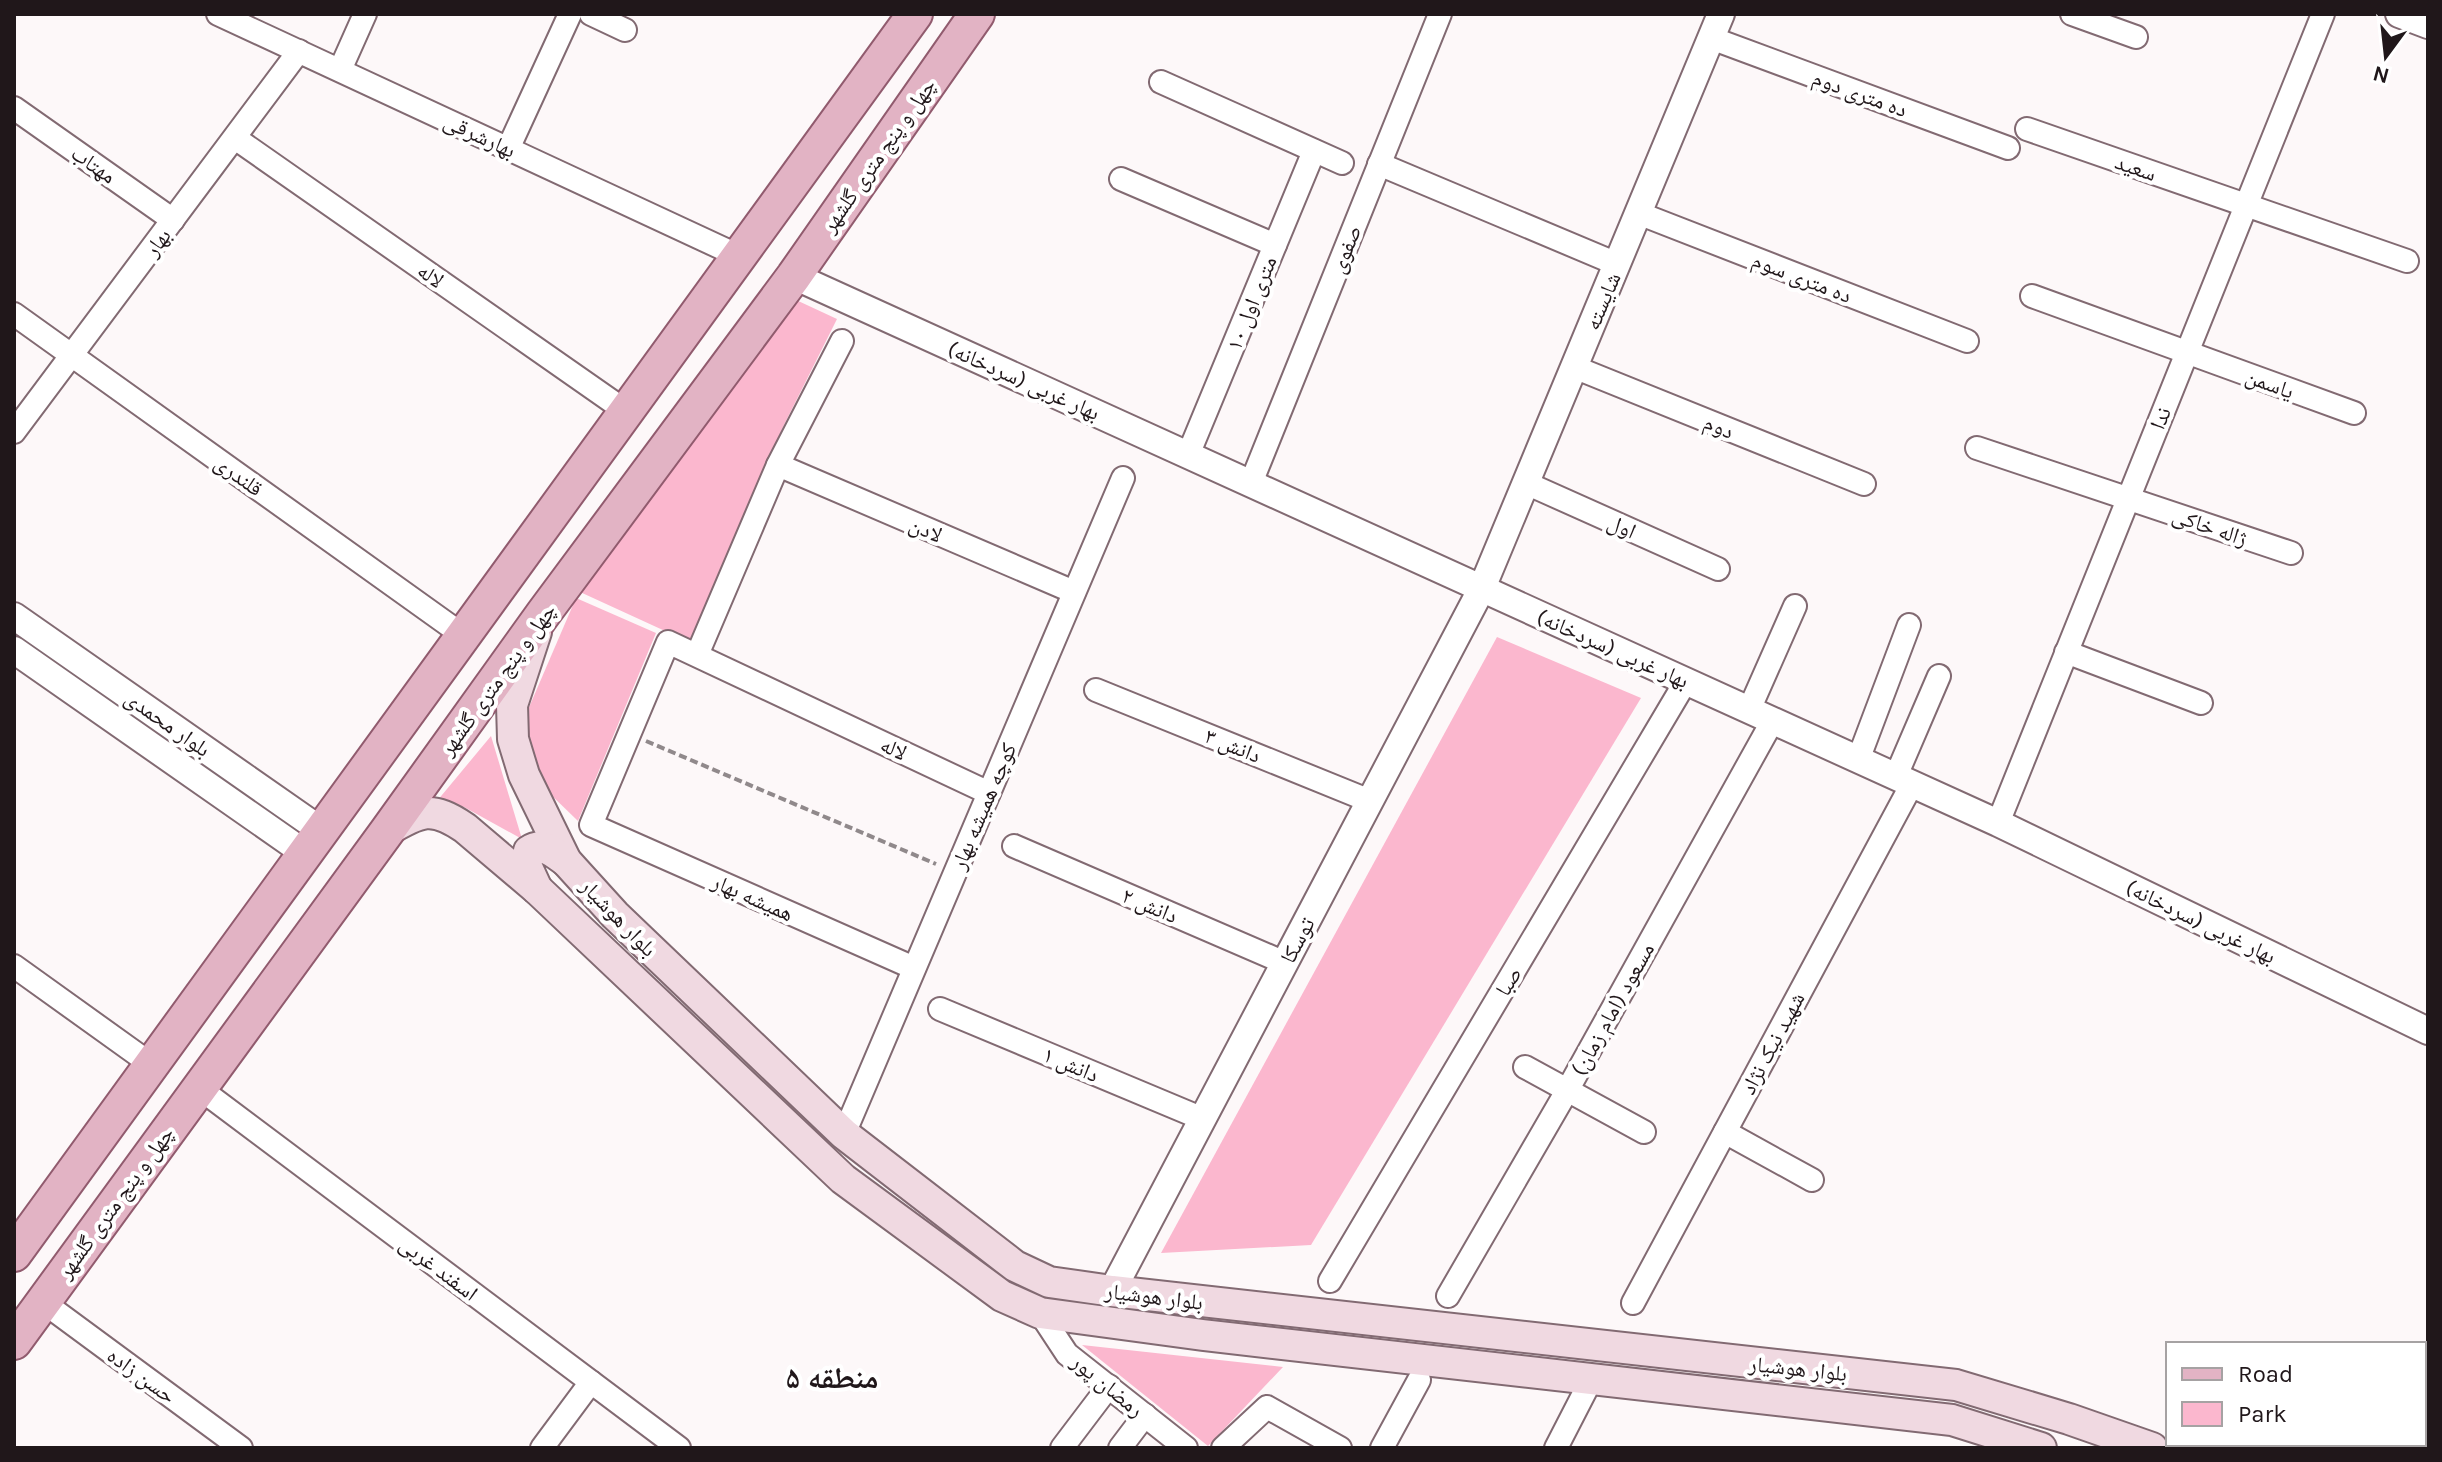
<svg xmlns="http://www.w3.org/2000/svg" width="2442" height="1462" viewBox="0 0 2442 1462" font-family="Karla,'Noto Naskh Arabic',sans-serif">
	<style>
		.green { fill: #fbb7ce }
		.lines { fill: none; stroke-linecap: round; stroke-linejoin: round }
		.minor-casing { stroke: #826a72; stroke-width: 26 }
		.tertiary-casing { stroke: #826a72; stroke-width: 30 }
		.secondary-casing { stroke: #826a72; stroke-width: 34 }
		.primary-casing { stroke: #915b6e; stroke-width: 38 }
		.path { stroke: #90898b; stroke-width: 4; stroke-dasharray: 8 4; stroke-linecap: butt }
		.minor { stroke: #fff; stroke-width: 22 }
		.tertiary { stroke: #fff; stroke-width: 26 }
		.secondary { stroke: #f0d9e1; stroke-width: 30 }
		.primary { stroke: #e2b3c4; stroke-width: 34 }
		.labels { text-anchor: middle; stroke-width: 8; stroke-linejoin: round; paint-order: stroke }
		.street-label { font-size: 22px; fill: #20171a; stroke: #fff }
		.district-label { font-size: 30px; font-weight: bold; fill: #20171a; stroke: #fff }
	</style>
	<rect width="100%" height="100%" fill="#fdf8f9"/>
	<!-- green -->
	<g class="green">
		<path d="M794 299 837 319 782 429 689 642 580 592Z"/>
		<path d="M576 598 656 633 578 821 546 790 529 747 527 712Z"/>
		<path d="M1497 637 1641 698 1311 1245 1161 1253Z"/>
		<path d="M491 736 522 839 464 807 437 801Z"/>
		<path d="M1082 1345 1283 1367 1208 1446Z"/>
	</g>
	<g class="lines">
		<defs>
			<g id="minor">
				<path d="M218 14 741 257"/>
				<path d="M591 14 625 30"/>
				<path d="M2072 14 2136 37"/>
				<path d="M1711 38 2008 148"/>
				<path d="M340 70 365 14"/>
				<path d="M1161 82 1342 163"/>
				<path d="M14 108 173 220"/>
				<path d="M2027 129 2407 261"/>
				<path d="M235 138 627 412"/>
				<path d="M508 149 570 14"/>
				<path d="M1379 164 1617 264"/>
				<path d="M1121 179 1275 245"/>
				<path d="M1638 213 1967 341"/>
				<path d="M2032 296 2354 413"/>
				<path d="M14 314 464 636"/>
				<path d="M1574 367 1864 484"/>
				<path d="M14 432 299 51"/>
				<path d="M1977 448 2291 553"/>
				<path d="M1188 455 1314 151"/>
				<path d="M778 465 1074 592"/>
				<path d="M1251 483 1440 14"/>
				<path d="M1526 483 1718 569"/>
				<path d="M2066 652 2201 703"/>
				<path d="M697 655 778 465 842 341"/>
				<path d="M1096 690 1370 801"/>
				<path d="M1749 710 1795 606"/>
				<path d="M1858 760 1909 625"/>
				<path d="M1896 776 1939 676"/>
				<path d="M1998 823 2323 14"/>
				<path d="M1014 846 1285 963"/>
				<path d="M14 966 152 1065"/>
				<path d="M914 968 591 825 668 642 989 793"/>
				<path d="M940 1009 1203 1119"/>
				<path d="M1525 1067 1644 1132"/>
				<path d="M199 1088 679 1448"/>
				<path d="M1725 1132 1812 1180"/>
				<path d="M844 1134 1123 478"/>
				<path d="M1330 1281 1686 681"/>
				<path d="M1448 1296 1568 1089 1773 720"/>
				<path d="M43 1302 241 1448"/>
				<path d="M1633 1303 1912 784"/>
				<path d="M1040 1313 1067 1354 1186 1448"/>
				<path d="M542 1448 591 1382"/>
				<path d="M1062 1448 1109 1386"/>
				<path d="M1120 1448 1145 1415"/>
				<path d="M1223 1448 1267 1407 1340 1448"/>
				<path d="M1382 1448 1419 1380"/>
				<path d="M1556 1448 1592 1378"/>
			</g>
			<g id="tertiary">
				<path d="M2399 14 2428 25"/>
				<path d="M794 276 1998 823 2428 1031"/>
				<path d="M14 616 322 831"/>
				<path d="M14 650 306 854"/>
				<path d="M1112 1291 1482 588 1721 14"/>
			</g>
			<g id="secondary">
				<path d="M536 632 512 705 513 739 524 775 566 861 615 915 844 1134 1015 1266 1049 1282 1112 1291 1956 1385 2069 1419 2152 1448"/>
				<path d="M388 830C420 811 432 805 465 828L537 889 843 1179 1002 1296 1040 1313 1203 1335 1952 1420 2041 1448"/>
				<path d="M537 889 526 865 529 851C543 841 554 853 566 861"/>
			</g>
			<g id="primary">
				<path d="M14 1254 915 14"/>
				<path d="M14 1342 388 830 543 614 794 276 977 14"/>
			</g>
		</defs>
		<!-- minor casing -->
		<use href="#minor" class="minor-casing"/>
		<!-- tertiary casing -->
		<use href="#tertiary" class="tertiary-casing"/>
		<!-- secondary casing -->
		<use href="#secondary" class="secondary-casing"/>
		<!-- primary casing -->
		<use href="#primary" class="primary-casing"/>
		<!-- path -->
		<path class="path" d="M646 741 936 864"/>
		<!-- minor -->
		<use href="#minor" class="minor"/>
		<!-- tertiary -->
		<use href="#tertiary" class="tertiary"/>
		<!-- secondary -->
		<use href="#secondary" class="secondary"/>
		<!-- primary -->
		<use href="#primary" class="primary"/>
	</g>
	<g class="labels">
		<!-- street labels -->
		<g class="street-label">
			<text transform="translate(1860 93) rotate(20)" y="8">ده متری دوم</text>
			<text transform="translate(480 135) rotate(25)" y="8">بهارشرقی</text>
			<text transform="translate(878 155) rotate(-55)" y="8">چهل و پنج متری گلشهر</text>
			<text transform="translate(94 164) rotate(35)" y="8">مهتاب</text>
			<text transform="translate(2136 167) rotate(19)" y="8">سعید</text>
			<text transform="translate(157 242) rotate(-53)" y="8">بهار</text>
			<text transform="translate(1345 249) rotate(-68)" y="8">صفوی</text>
			<text transform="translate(431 275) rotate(35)" y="8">لاله</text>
			<text transform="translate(1802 277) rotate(21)" y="8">ده متری سوم</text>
			<text transform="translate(1602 301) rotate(-67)" y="8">شایسته</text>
			<text transform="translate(1251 303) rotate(-68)" y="8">۱۰ متری اول</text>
			<text transform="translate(1024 380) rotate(24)" y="8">بهار غربی (سردخانه)</text>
			<text transform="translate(2270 383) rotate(20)" y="8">یاسمن</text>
			<text transform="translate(2160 418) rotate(-68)" y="8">ندا</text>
			<text transform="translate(1719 426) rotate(22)" y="8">دوم</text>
			<text transform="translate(239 475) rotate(36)" y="8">قلندری</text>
			<text transform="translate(1622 526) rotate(24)" y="8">اول</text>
			<text transform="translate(2210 526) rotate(19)" y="8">ژاله خاکی</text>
			<text transform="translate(926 529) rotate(23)" y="8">لادن</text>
			<text transform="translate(1613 648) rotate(24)" y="8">بهار غربی (سردخانه)</text>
			<text transform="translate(497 679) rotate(-54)" y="8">چهل و پنج متری گلشهر</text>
			<text transform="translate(168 723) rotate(35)" y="8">بلوار محمدی</text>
			<text transform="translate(1233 745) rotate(22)" y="8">دانش ۳</text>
			<text transform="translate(894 748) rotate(25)" y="8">لاله</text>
			<text transform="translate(983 806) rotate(-67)" y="8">کوچه همیشه بهار</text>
			<text transform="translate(753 897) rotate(24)" y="8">همیشه بهار</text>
			<text transform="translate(1150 905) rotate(23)" y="8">دانش ۲</text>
			<text transform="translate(619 917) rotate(46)" y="8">بلوار هوشیار</text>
			<text transform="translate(2201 921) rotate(26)" y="8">بهار غربی (سردخانه)</text>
			<text transform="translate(1297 940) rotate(-62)" y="8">توسکا</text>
			<text transform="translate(1508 981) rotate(-59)" y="8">صبا</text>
			<text transform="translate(1612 1009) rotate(-61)" y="8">مسعود (امام زمان)</text>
			<text transform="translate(1772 1043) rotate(-62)" y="8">شهید نیک نژاد</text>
			<text transform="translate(1071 1064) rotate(23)" y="8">دانش ۱</text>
			<text transform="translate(115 1202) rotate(-54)" y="8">چهل و پنج متری گلشهر</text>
			<text transform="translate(439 1268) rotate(37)" y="8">اسفند غربی</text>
			<text transform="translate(1154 1296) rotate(7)" y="8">بلوار هوشیار</text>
			<text transform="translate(1798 1368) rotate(6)" y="8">بلوار هوشیار</text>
			<text transform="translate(142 1375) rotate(36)" y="8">حسن زاده</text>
			<text transform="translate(1108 1385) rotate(39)" y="8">رمضان پور</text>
		</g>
		<!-- district labels -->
		<g class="district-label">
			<text x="832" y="1388">منطقه ۵</text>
		</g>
	</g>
	<!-- border -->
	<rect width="2442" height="1462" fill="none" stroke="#20171a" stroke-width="32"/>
	<!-- legend -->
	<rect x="2166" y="1342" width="260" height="104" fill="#ffffff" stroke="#a6a2a3" stroke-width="2"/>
	<rect x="2182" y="1368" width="40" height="12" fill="#e2b3c4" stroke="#a6a2a3" stroke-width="2"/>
	<text x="2238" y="1382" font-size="24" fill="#20171a">Road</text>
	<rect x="2182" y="1402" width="40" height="24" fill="#fbb7ce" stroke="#a6a2a3" stroke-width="2"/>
	<text x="2238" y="1422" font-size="24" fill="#20171a">Park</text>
	<!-- north arrow -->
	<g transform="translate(2386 56) rotate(195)" stroke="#ffffff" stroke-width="6" paint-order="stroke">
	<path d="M0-6L14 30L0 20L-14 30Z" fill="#20171a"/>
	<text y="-12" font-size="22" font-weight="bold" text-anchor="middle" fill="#20171a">N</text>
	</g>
</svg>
